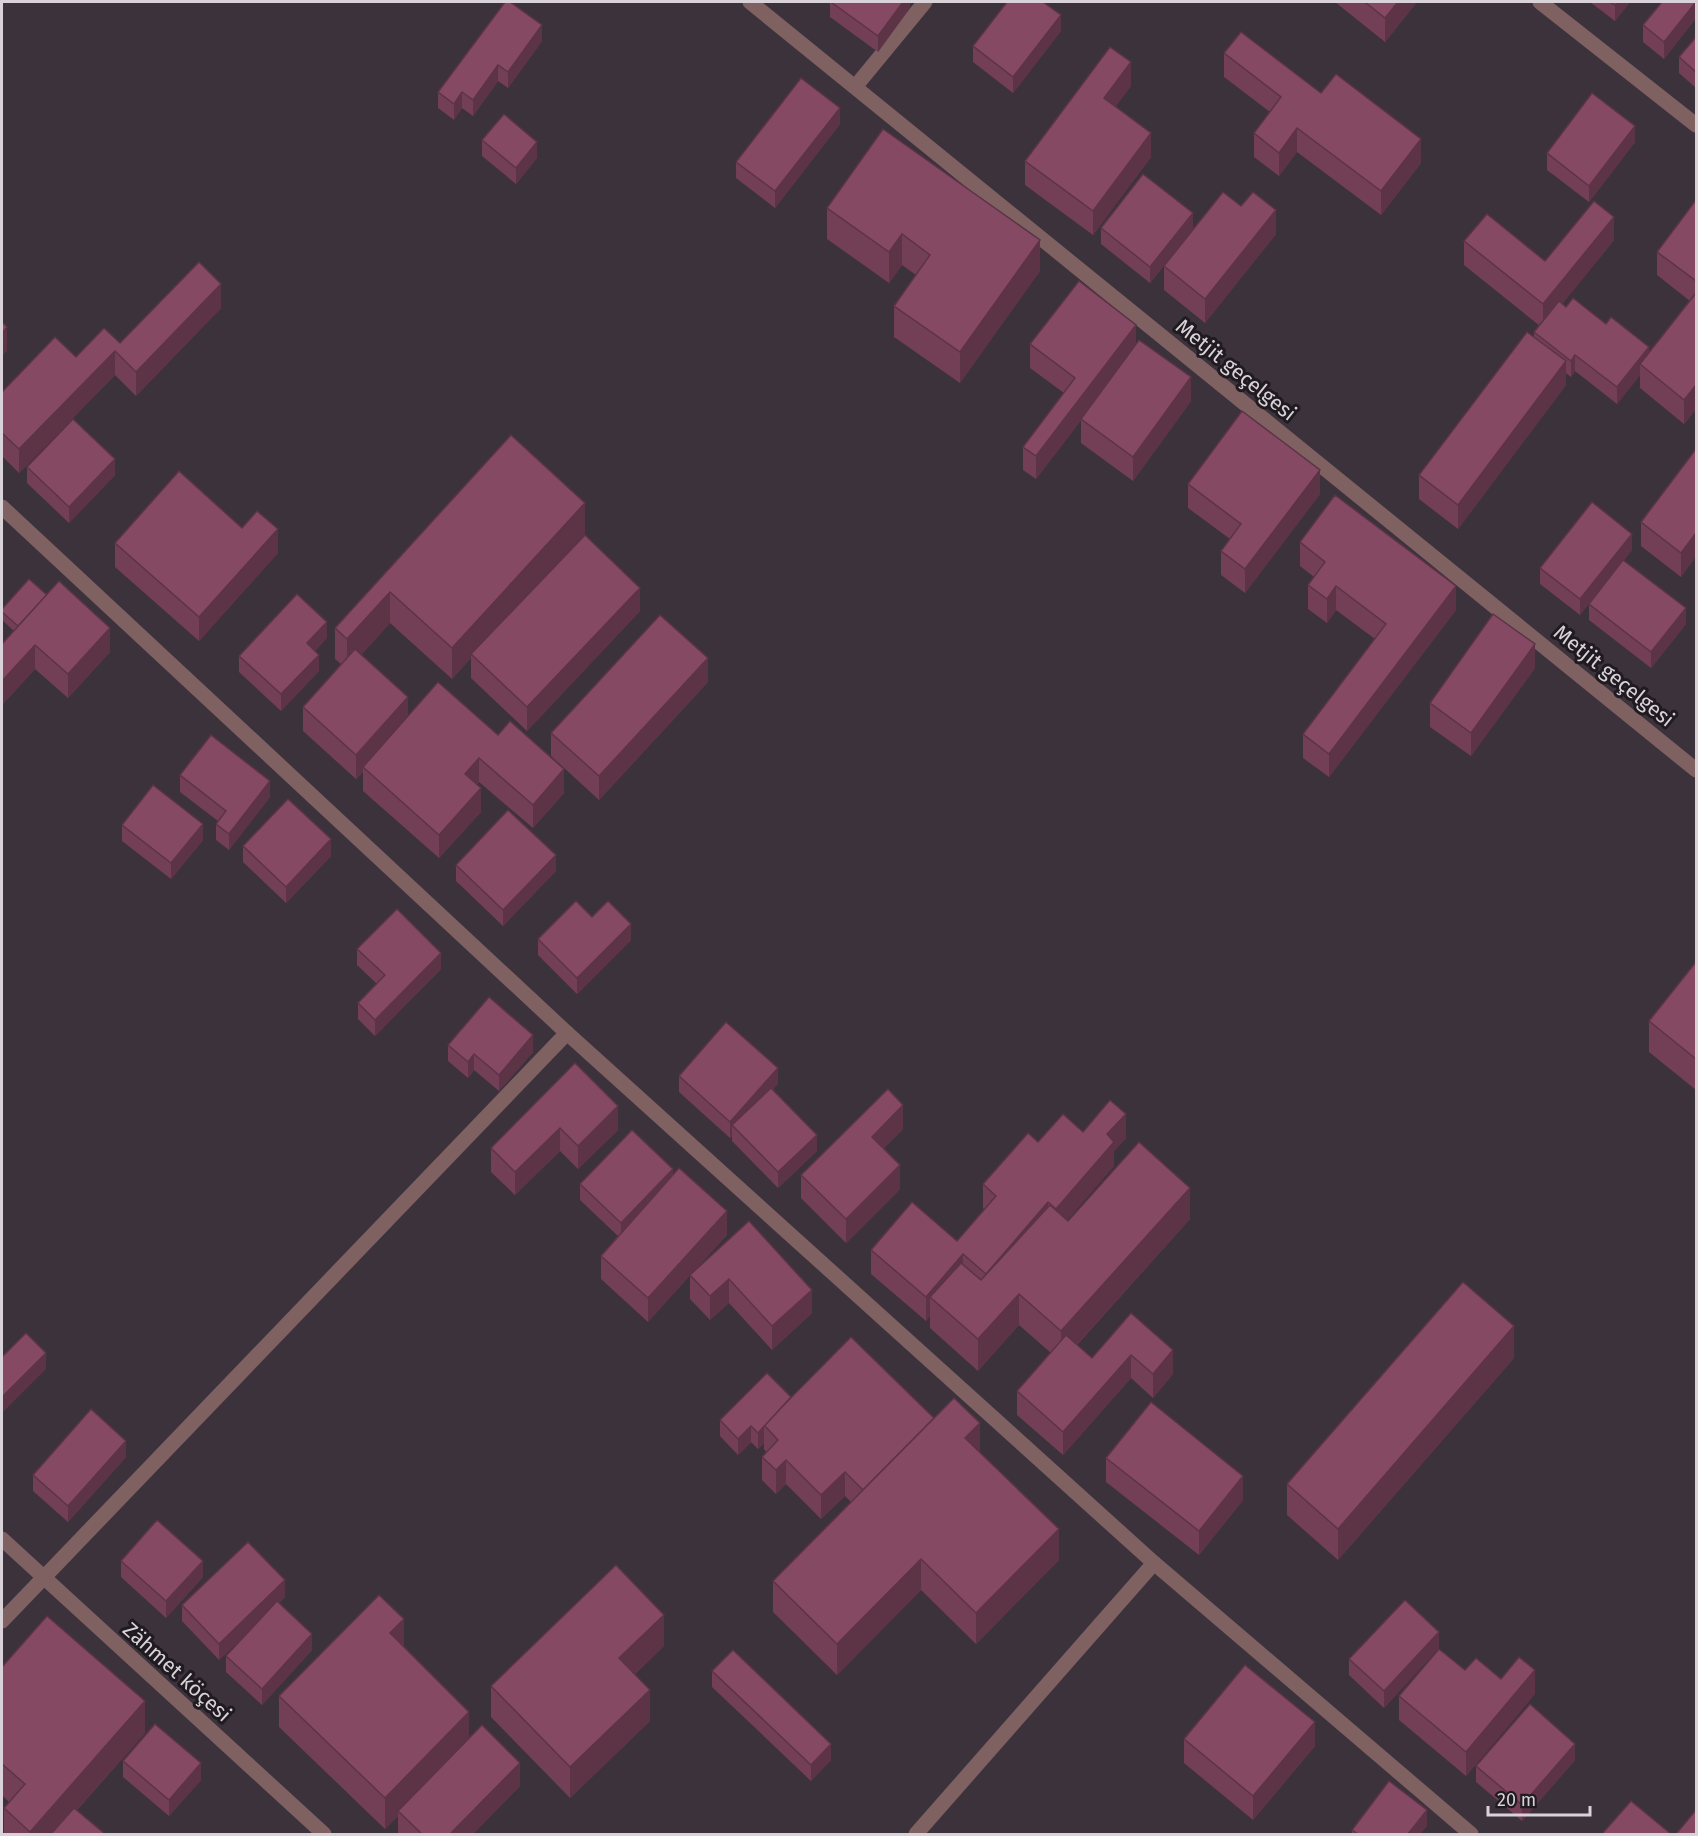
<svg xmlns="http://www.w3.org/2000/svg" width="1698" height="1836" viewBox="0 0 1698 1836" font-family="'Fira Sans',sans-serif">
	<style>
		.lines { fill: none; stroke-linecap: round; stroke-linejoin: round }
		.minor { stroke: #7f6161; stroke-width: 15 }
		.wall { fill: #723f56 }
		.shaded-wall { fill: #5d3346 }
		.building { fill: #854964; stroke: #5d3346; stroke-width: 1.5 }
		.labels { text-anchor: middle; stroke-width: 6; stroke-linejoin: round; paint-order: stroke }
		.street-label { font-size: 21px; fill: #d9d3d9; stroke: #201b20 }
	</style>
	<rect width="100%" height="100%" fill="#3c323b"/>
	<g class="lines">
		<!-- minor -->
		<g class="minor">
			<path d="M750 2 1696 770"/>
			<path d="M1540 2 1696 125"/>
			<path d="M855 87 925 2"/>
			<path d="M2 507 567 1033 1154 1563 1471 1834"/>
			<path d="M2 1539 324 1834"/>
			<path d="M2 1621 567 1033"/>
			<path d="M916 1834 1154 1563"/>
		</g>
	</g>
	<!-- wall -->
	<g class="wall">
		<path d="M830 2H910V8L878 52 830 17Z"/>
		<path d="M1335 2H1417L1385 42Z"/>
		<path d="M1590 2H1630L1615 21Z"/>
		<path d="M1696 2V18L1664 59 1643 42V25Z"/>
		<path d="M1061 31 1013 93 973 62V46Z"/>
		<path d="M1696 37V88L1679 73V57Z"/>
		<path d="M542 41 508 88 498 81 473 116 462 108 454 120 438 108V92Z"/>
		<path d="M1224 53 1321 93 1421 163 1381 215 1297 152 1279 176 1254 157V133L1270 112 1224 77Z"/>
		<path d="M1131 86 1115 107 1151 157 1093 235 1025 185V161Z"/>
		<path d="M840 124 775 208 736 178V162Z"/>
		<path d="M482 140 537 158 516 184 482 156Z"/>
		<path d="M1635 142 1589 202 1547 170V153Z"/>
		<path d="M1696 200V409L1684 424 1640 388V375L1617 404 1575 371 1571 377 1566 373V385L1458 529 1419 499V475L1534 338V332L1540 326 1464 265V241L1545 261 1614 240 1562 304 1566 307 1606 324 1649 352 1690 301 1657 275V252Z"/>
		<path d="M827 208 1040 271 960 383 894 337V306L916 275 902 265 889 283 827 239Z"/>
		<path d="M1101 228 1193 229 1150 283 1101 244Z"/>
		<path d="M1276 234 1205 323 1164 290V266Z"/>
		<path d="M221 308 136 396 115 375 19 473 2 456V392L76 357 120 343Z"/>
		<path d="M1030 344H1136L1191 401 1133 481 1081 443V420L1036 479 1023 470V447L1064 393 1030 368Z"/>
		<path d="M511 435 585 534 558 563 640 611 527 731 471 678V658L452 679 390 623 361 655 408 716 498 735 564 793 533 828 479 782 477 785 481 812 439 858 363 791V772L356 779 303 731V707L341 664 335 659V628Z"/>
		<path d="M1696 449V556L1681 577 1641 546V522Z"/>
		<path d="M27 467 115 475 69 523 27 483Z"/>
		<path d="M1188 484 1320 494 1245 593 1221 575V551L1230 539 1188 508Z"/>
		<path d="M242 528 278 553 199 641 115 567V543Z"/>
		<path d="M1300 542 1456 610 1329 777 1303 758V734L1375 639 1336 610 1327 623 1308 609V585L1314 577 1300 566Z"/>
		<path d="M1632 550 1624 560 1686 624 1651 668 1589 620V604L1607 581 1580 615 1540 584V568Z"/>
		<path d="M2 609 110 652 68 698 35 669 2 705V644L14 631 2 620Z"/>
		<path d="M327 638 315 651 319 671 281 711 239 672V656Z"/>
		<path d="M1535 668 1471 756 1430 727V703Z"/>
		<path d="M708 682 599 800 551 756V733Z"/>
		<path d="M180 775 270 797 229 850 216 840V824L218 821 180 792Z"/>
		<path d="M122 825 203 840 171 879 122 841Z"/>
		<path d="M243 846 331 856 286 903 243 862Z"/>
		<path d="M456 865 556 871 503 926 456 881Z"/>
		<path d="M592 917 631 940 577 994 538 955V939Z"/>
		<path d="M357 949 441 969 375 1036 358 1019V1003L377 984 357 965Z"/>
		<path d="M1696 962V1090L1649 1052V1021Z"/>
		<path d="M448 1045 533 1052 499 1091 474 1070 468 1078 448 1061Z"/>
		<path d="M575 1063 618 1130 578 1169 560 1151 515 1195 491 1172V1148Z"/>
		<path d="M679 1076 778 1084 773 1089 817 1151 778 1188 732 1141V1136L730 1138 679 1092Z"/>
		<path d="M903 1129 883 1149 900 1189 846 1243 801 1198V1175Z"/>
		<path d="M1126 1138 1114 1151V1166L1067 1220 1068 1221 1190 1219 1077 1345 1092 1358 1131 1313 1173 1374 1153 1398 1131 1378 1063 1455 1017 1415V1391L1051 1353 1019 1325 978 1371 930 1328V1316L926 1321 871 1274V1250L957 1241 984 1209 983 1208V1184L1038 1142Z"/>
		<path d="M673 1175 727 1235 693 1272 749 1221 812 1313 772 1350 729 1303 710 1320 690 1299V1275L648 1322 601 1279V1256L618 1236 580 1200V1184Z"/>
		<path d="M1514 1358 1338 1560 1287 1515V1484Z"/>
		<path d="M791 1397 934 1418 980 1452 1059 1560 976 1644 921 1590 837 1675 773 1612V1581L851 1502 845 1496 821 1519 786 1484 776 1494 762 1480V1457L766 1452 764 1449V1443L758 1449 751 1442 738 1455 720 1436V1420Z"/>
		<path d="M126 1457 68 1522 33 1491V1475Z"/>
		<path d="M1106 1458 1243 1500 1199 1555 1106 1482Z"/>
		<path d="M121 1561 203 1577 166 1618 121 1577Z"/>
		<path d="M285 1597 279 1603 312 1650 262 1705 226 1672V1656L255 1626 219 1660 182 1621V1605Z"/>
		<path d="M664 1646 635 1674 650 1721 570 1798 491 1717V1686Z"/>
		<path d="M404 1648 469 1738 520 1786 473 1834H398V1816L385 1829 279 1727V1696Z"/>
		<path d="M1439 1648 1384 1708 1349 1675V1659Z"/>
		<path d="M2 1667 145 1733 77 1810 105 1834H4V1808L9 1802 2 1795Z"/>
		<path d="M1465 1670 1501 1679 1535 1694 1466 1776 1399 1720V1696Z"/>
		<path d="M712 1671 831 1760 811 1781 712 1687Z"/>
		<path d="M1184 1739 1315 1746 1253 1820 1184 1763Z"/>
		<path d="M1575 1760 1522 1821 1476 1782V1766Z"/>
		<path d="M123 1761 201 1780 169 1816 123 1777Z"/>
		<path d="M1427 1826 1420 1834H1352V1830Z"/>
	</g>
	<!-- shaded-wall -->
	<g class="shaded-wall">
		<path d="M903 2H910V8L878 52V36Z"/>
		<path d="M1398 2H1417L1385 42V18Z"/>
		<path d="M1618 2H1630L1615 21V5Z"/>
		<path d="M1696 2V18L1664 59V42Z"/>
		<path d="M1061 15V31L1013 93V77Z"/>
		<path d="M542 25V41L508 88V72Z"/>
		<path d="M1131 62V86L1104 122V98Z"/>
		<path d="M498 65V81L473 116V100Z"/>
		<path d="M462 92V108L454 120V104Z"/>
		<path d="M840 108V124L775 208V191Z"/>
		<path d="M1635 126V142L1589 202V186Z"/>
		<path d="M1297 128V152L1279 176V153Z"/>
		<path d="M1151 133V157L1093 235V211Z"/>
		<path d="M1421 139V163L1381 215V191Z"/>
		<path d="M537 142V158L516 184V168Z"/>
		<path d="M1276 210V234L1205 323V299Z"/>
		<path d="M1193 213V229L1150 283V267Z"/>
		<path d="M1614 217V240L1543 328V304Z"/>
		<path d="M902 234V265L889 283V252Z"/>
		<path d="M1040 240V271L960 383V352Z"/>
		<path d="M1696 278V301L1695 304V280Z"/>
		<path d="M221 284V308L136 396V372Z"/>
		<path d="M1136 325V349L1036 479V456Z"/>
		<path d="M7 327V351L2 356V333Z"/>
		<path d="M1649 347V363L1640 364V375L1617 404V387Z"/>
		<path d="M115 351V375L19 473V449Z"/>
		<path d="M1575 355V371L1571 377V361Z"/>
		<path d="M1566 361V385L1458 529V505Z"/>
		<path d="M1191 377V401L1133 481V457Z"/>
		<path d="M1696 385V409L1684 424V400Z"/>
		<path d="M115 459V475L69 523V507Z"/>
		<path d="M1320 470V494L1245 593V569Z"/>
		<path d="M585 503V534L473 656 471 654V658L452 679V648Z"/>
		<path d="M278 529V553L199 641V617Z"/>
		<path d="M1696 533V556L1681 577V553Z"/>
		<path d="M1632 534V550L1580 615V599Z"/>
		<path d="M1336 586V610L1327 623V599Z"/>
		<path d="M1456 586V610L1329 777V754Z"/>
		<path d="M640 588V611L527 731V707Z"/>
		<path d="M390 592V623L347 670V639Z"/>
		<path d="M1686 608V624L1651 668V652Z"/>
		<path d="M327 622V638L307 660V643Z"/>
		<path d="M110 628V652L68 698V674Z"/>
		<path d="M1535 644V668L1471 756V733Z"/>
		<path d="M35 645V669L2 705V681Z"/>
		<path d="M319 655V671L281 711V694Z"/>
		<path d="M708 658V682L599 800V776Z"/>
		<path d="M408 697V721L363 767V772L356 779V755Z"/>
		<path d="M479 758V782L465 798V774Z"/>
		<path d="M564 769V793L533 828V805Z"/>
		<path d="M270 781V797L229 850V834Z"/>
		<path d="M481 788V812L439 858V835Z"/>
		<path d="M203 824V840L171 879V863Z"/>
		<path d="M331 839V856L286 903V887Z"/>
		<path d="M556 855V871L503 926V910Z"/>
		<path d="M631 924V940L577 994V978Z"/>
		<path d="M441 953V969L375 1036V1020Z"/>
		<path d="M533 1035V1052L499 1091V1075Z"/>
		<path d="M474 1054V1070L468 1078V1062Z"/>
		<path d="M778 1068V1084L737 1130 732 1125V1136L730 1138V1122Z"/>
		<path d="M903 1105V1129L872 1160V1137Z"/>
		<path d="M618 1106V1130L578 1169V1146Z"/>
		<path d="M1126 1114V1138L1114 1151V1166L1056 1232V1209L1107 1134Z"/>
		<path d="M560 1128V1151L515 1195V1172Z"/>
		<path d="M817 1135V1151L778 1188V1172Z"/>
		<path d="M900 1165V1189L846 1243V1219Z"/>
		<path d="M673 1169V1185L621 1239V1223Z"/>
		<path d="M1190 1188V1219L1061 1362V1331Z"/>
		<path d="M1048 1202V1226L986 1274Z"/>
		<path d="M727 1211V1235L648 1322V1298Z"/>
		<path d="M963 1254V1278L930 1297V1316L926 1321V1297Z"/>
		<path d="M729 1279V1303L710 1320V1296Z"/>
		<path d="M812 1290V1313L772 1350V1326Z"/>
		<path d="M1019 1294V1325L978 1371V1339Z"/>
		<path d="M1514 1326V1358L1338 1560V1529Z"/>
		<path d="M1173 1350V1374L1153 1398V1374Z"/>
		<path d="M46 1353V1369L2 1413V1397Z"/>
		<path d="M1131 1355V1378L1063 1455V1432Z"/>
		<path d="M980 1423V1454L965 1438Z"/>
		<path d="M751 1426V1442L738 1455V1439Z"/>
		<path d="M764 1427V1443L758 1449V1433Z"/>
		<path d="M126 1441V1457L68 1522V1506Z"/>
		<path d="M786 1460V1484L776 1494V1470Z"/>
		<path d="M845 1472V1496L821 1519V1495Z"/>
		<path d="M1243 1476V1500L1199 1555V1531Z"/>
		<path d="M1059 1529V1560L976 1644V1613Z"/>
		<path d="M921 1559V1590L837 1675V1644Z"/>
		<path d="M203 1561V1577L166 1618V1601Z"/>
		<path d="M285 1580V1597L219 1660V1644Z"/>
		<path d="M664 1615V1646L619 1689V1658Z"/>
		<path d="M404 1619V1650L390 1633Z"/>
		<path d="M1439 1632V1648L1384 1708V1691Z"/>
		<path d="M312 1634V1650L262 1705V1689Z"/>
		<path d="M1535 1670V1694L1466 1776V1752Z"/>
		<path d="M650 1690V1721L570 1798V1767Z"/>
		<path d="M145 1701V1733L55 1834H30V1832Z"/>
		<path d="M469 1712V1743L398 1811V1816L385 1829V1798Z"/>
		<path d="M1315 1722V1746L1253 1820V1796Z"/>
		<path d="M831 1744V1760L811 1781V1765Z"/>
		<path d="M1575 1744V1760L1522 1821V1805Z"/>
		<path d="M201 1763V1780L169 1816V1800Z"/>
		<path d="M520 1763V1786L473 1834H450Z"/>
		<path d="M1427 1810V1826L1420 1834H1408Z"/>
	</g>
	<!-- building -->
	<g class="building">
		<path d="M505 2H510L542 25 508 72 498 65 473 100 462 92 454 104 438 92Z"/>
		<path d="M831 2H903L878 36Z"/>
		<path d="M1007 2H1043L1061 15 1013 77 973 46Z"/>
		<path d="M1365 2H1398L1385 18Z"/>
		<path d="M1610 2H1618L1615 5Z"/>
		<path d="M1662 2H1696L1664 42 1643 25Z"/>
		<path d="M1241 32 1321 93 1336 74 1421 139 1381 191 1297 128 1279 153 1254 133 1281 97 1224 53Z"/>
		<path d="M1696 37V72L1679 57Z"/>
		<path d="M1110 47 1131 62 1104 98 1151 133 1093 211 1025 161Z"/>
		<path d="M801 78 840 108 775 191 736 162Z"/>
		<path d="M1592 93 1635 126 1589 186 1547 153Z"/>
		<path d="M504 114 537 142 516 168 482 140Z"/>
		<path d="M883 129 1040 240 960 352 894 306 930 255 902 234 889 252 827 208Z"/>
		<path d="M1143 174 1193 213 1150 267 1101 228Z"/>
		<path d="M1223 192 1241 206 1253 192 1276 210 1205 299 1164 266Z"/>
		<path d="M1696 200V278L1695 280 1657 252Z"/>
		<path d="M1594 201 1614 217 1543 304 1464 241 1487 214 1545 261Z"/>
		<path d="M199 262 221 284 136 372 115 351 19 449 2 433V392L55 337 76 357 104 328 120 343Z"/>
		<path d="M1079 281 1136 325 1036 456 1023 447 1075 378 1030 344Z"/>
		<path d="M1696 293V385L1684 400 1640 364Z"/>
		<path d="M1573 298 1606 324 1611 317 1649 347 1617 387 1575 355 1571 361 1534 332 1559 301 1566 307Z"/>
		<path d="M2 322 7 327 2 333Z"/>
		<path d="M1527 332 1566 361 1458 505 1419 475Z"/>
		<path d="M1139 340 1191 377 1133 457 1081 419Z"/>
		<path d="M1242 411 1320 470 1245 569 1221 551 1241 524 1188 484Z"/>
		<path d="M73 419 115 459 69 507 27 467Z"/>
		<path d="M511 435 585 503 452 648 390 592 347 639 335 628Z"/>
		<path d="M1696 449V533L1681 553 1641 522Z"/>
		<path d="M179 471 242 528 257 511 278 529 199 617 115 543Z"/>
		<path d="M1335 495 1456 586 1329 754 1303 734 1386 624 1336 586 1327 599 1308 585 1325 562 1300 542Z"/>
		<path d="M1592 502 1632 534 1580 599 1540 568Z"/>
		<path d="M585 535 640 588 527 707 471 654Z"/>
		<path d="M1623 560 1686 608 1651 652 1589 604Z"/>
		<path d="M29 579 47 595 18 626 2 612V609Z"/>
		<path d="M59 581 110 628 68 674 35 645 2 681V644Z"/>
		<path d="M297 594 327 622 307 643 319 655 281 694 239 656Z"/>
		<path d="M1493 614 1535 644 1471 733 1430 703Z"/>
		<path d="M660 615 708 658 599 776 551 733Z"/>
		<path d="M355 649 408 697 356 755 303 707Z"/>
		<path d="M438 682 498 735 510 721 564 769 533 805 479 758 465 774 481 788 439 835 363 767Z"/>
		<path d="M211 735 270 781 229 834 216 824 226 811 180 775Z"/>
		<path d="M153 785 203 824 171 863 122 825Z"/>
		<path d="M288 799 331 839 286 887 243 846Z"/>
		<path d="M508 810 556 855 503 910 456 865Z"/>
		<path d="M576 901 592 917 608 901 631 924 577 978 538 939Z"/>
		<path d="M397 909 441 953 375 1020 358 1003 385 975 357 949Z"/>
		<path d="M1696 962V1059L1649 1021Z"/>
		<path d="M489 997 533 1035 499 1075 474 1054 468 1062 448 1045Z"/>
		<path d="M726 1022 778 1068 730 1122 679 1076Z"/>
		<path d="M575 1063 618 1106 578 1146 560 1128 515 1172 491 1148Z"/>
		<path d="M771 1088 817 1135 778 1172 732 1125Z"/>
		<path d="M888 1089 903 1105 872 1137 900 1165 846 1219 801 1175Z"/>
		<path d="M1110 1100 1126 1114 1107 1134 1114 1142 1056 1209 1048 1202 986 1274 963 1254 926 1297 871 1250 912 1202 957 1241 996 1196 983 1184 1028 1133 1038 1142 1063 1114 1083 1132Z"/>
		<path d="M632 1130 673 1169 621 1223 580 1184Z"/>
		<path d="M1139 1142 1190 1188 1061 1331 1019 1294 978 1339 930 1297 961 1263 981 1280 1050 1205 1068 1221Z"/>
		<path d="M679 1168 727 1211 648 1298 601 1256Z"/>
		<path d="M749 1221 812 1290 772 1326 729 1279 710 1296 690 1275Z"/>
		<path d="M1463 1282 1514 1326 1338 1529 1287 1484Z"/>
		<path d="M1131 1313 1173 1350 1153 1374 1131 1355 1063 1432 1017 1391 1066 1335 1092 1358Z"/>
		<path d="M26 1333 46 1353 2 1397V1357Z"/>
		<path d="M851 1337 934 1418 863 1490 845 1472 821 1495 786 1460 776 1470 762 1457 778 1440 764 1425Z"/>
		<path d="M767 1373 791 1397 758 1433 751 1426 738 1439 720 1420Z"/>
		<path d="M954 1398 980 1423 965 1438 1059 1529 976 1613 921 1559 837 1644 773 1581Z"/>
		<path d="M1151 1402 1243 1476 1199 1531 1106 1458Z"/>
		<path d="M91 1409 126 1441 68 1506 33 1475Z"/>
		<path d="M157 1520 203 1561 166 1601 121 1561Z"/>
		<path d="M248 1542 285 1580 219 1644 182 1605Z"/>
		<path d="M616 1565 664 1615 619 1658 650 1690 570 1767 491 1686Z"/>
		<path d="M379 1595 404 1619 390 1633 469 1712 385 1798 279 1696Z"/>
		<path d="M1405 1600 1439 1632 1384 1691 1349 1659Z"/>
		<path d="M277 1601 312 1634 262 1689 226 1656Z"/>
		<path d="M47 1616 145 1701 30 1832 4 1808 25 1784 2 1764V1667Z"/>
		<path d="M1439 1649 1465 1670 1476 1658 1501 1679 1519 1657 1535 1670 1466 1752 1399 1696Z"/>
		<path d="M733 1650 831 1744 811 1765 712 1671Z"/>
		<path d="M1245 1665 1315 1722 1253 1796 1184 1739Z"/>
		<path d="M1530 1704 1575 1744 1522 1805 1476 1766Z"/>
		<path d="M155 1724 201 1763 169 1800 123 1761Z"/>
		<path d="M482 1725 520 1763 450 1834H422L398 1811Z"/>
		<path d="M1389 1781 1427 1810 1408 1834H1358L1352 1830Z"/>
		<path d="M1631 1801 1671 1834H1602Z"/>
		<path d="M74 1808 105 1834H51Z"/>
		<path d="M1696 1810V1834H1676Z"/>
	</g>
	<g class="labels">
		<!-- street labels -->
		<g class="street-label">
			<text transform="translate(1236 370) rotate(39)" y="7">Metjit geçelgesi</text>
			<text transform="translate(1614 676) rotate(39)" y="7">Metjit geçelgesi</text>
			<text transform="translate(177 1672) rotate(42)" y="7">Zähmet köçesi</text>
		</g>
	</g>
	<!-- border -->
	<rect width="1698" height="1836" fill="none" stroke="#d9d3d9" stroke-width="6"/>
	<!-- scale -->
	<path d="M1488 1806v9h102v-9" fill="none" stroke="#d9d3d9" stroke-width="3"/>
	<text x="1497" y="1806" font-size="18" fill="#d9d3d9" stroke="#201b20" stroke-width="4.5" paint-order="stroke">20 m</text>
</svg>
